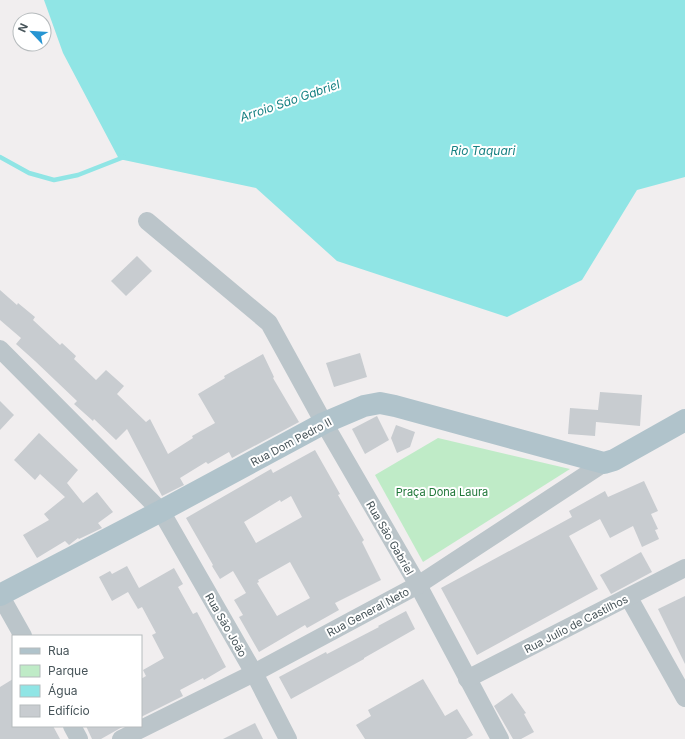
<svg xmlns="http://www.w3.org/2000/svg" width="685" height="739" viewBox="0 0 685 739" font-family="Inter,sans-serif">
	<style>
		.green { fill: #bfebc7 }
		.water { fill: #90e5e5 }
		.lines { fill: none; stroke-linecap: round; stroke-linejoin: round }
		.stream { stroke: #90e5e5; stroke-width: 4.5 }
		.building { fill: #c8ccd0; fill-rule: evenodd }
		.minor { stroke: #bbc5ca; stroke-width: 18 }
		.major { stroke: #b0c3cb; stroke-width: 22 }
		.labels { text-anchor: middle; stroke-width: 4; stroke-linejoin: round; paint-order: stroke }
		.street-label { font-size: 11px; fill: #48555a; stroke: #fff }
		.park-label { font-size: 11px; fill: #1e7638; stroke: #fff }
		.water-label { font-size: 12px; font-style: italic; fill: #168182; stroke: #fff }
	</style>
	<rect width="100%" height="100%" fill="#f1eeef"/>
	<!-- green -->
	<path class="green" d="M438 438 570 469 423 562 375 475Z"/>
	<!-- water -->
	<path class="water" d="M44 0H685V177L637 190 582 280 507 317 337 261 256 188 119 159 63 53Z"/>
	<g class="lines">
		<!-- stream -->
		<path class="stream" d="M0 157 29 173 54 180 78 175 124 157"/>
	</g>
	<!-- building -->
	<g class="building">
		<path d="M137 256 152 271 126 296 111 281Z"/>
		<path d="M0 290 17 305 18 303 35 317 33 320 60 345 62 343 76 356 74 359 96 380 106 370 124 386 117 394 146 422 150 419 168 454 193 438 192 436 215 423 198 394 225 378 224 376 263 354 274 377 273 378 299 422 232 458 229 452 208 464 206 462 180 478 184 485 162 496 127 429 116 440 94 419 93 421 74 404 77 401 35 361 16 344 21 338 0 320Z"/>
		<path d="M360 353 367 377 334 387 326 363Z"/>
		<path d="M600 392 642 395 640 426 596 422 595 436 568 434 570 408 598 410Z"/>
		<path d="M0 401 14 415 0 430Z"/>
		<path d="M377 416 389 440 365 454 352 429Z"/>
		<path d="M396 425 415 432 410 447 397 453 391 438Z"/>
		<path d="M39 433 78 470 67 483 83 503 97 492 113 512 98 523 102 528 79 539 78 538 69 545 65 541 37 558 23 535 49 520 44 514 65 497 40 474 35 480 14 460Z"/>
		<path d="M315 450 340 494 338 495 364 540 362 542 381 580 335 603 339 610 307 628 305 625 259 652 239 617 243 615 234 600 246 593 233 571 220 579 212 566 213 565 186 518 271 469 273 473ZM291 496 302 517 256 543 244 522 280 500 281 502ZM290 562 310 598 277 616 257 583 259 582 258 580Z"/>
		<path d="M644 481 658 511 651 514 658 529 655 530 659 539 642 547 633 526 610 538 600 519 569 536 598 589 477 655 441 588 572 517 569 511 605 491 608 497Z"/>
		<path d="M641 552 652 572 611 594 600 575Z"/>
		<path d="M127 566 139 588 174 568 183 584 178 587 193 614 197 612 226 667 204 680 203 678 180 690 183 696 141 717V679L146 676 143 670 164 658 152 635 156 633 142 607 138 609 128 592 112 601 99 577 110 571 112 574Z"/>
		<path d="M685 596V664L658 609Z"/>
		<path d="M406 611 415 629 364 658V659L291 699 279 677 326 652 327 654 379 627 378 626Z"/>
		<path d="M13 679V726H53L60 739H0V687Z"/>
		<path d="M423 679 445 716 457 709 473 735 466 739H365L356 725 371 716 368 710Z"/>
		<path d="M512 693 526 713 524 714 534 732 521 739H513L494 706Z"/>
		<path d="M255 723 263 739H223Z"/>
		<path d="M86 726H124L101 739H92Z"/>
	</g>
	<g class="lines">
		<!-- minor -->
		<g class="minor">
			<path d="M147 221 269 323 324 423 418 585 500 739"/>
			<path d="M0 349 161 511 254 673 288 739"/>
			<path d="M0 595 23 636"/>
			<path d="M629 598 685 698"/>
			<path d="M467 679 685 568"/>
			<path d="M72 726 79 739"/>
			<path d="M121 739 254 673 418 585 604 463"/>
		</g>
		<!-- major -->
		<path class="major" d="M0 595 161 511 324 423 364 406 380 403 395 406 604 463 614 460 685 420"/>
	</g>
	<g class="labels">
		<!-- street labels -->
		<g class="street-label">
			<text transform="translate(291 442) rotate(-28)" y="4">Rua Dom Pedro II</text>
			<text transform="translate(390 538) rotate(60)" y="4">Rua São Gabriel</text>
			<text transform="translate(368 612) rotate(-28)" y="4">Rua General Neto</text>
			<text transform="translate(576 624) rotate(-27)" y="4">Rua Julio de Castilhos</text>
			<text transform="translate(226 625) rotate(60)" y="4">Rua São João</text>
		</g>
		<!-- park labels -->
		<g class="park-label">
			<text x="442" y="496">Praça Dona Laura</text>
		</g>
		<!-- water labels -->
		<g class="water-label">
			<text transform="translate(290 101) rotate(-19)" y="4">Arroio São Gabriel</text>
			<text x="483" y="155">Rio Taquari</text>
		</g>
	</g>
	<!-- legend -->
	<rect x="12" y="635" width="130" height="92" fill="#ffffff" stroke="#b6bbbd"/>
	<rect x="20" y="648" width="20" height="6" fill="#b0c3cb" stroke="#b6bbbd"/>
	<text x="48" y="655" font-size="12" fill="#48555a">Rua</text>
	<rect x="20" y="665" width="20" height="12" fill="#bfebc7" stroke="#b6bbbd"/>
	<text x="48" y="675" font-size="12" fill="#48555a">Parque</text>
	<rect x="20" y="685" width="20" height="12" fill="#90e5e5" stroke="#b6bbbd"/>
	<text x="48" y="695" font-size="12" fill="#48555a">Água</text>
	<rect x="20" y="705" width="20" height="12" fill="#c8ccd0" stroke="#b6bbbd"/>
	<text x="48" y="715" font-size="12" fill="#48555a">Edifício</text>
	<!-- north arrow -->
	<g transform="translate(32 32) rotate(295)"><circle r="19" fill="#ffffff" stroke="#b6bbbd"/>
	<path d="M0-3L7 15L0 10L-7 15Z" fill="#2795d2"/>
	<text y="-6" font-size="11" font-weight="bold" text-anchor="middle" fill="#48555a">N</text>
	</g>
</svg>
